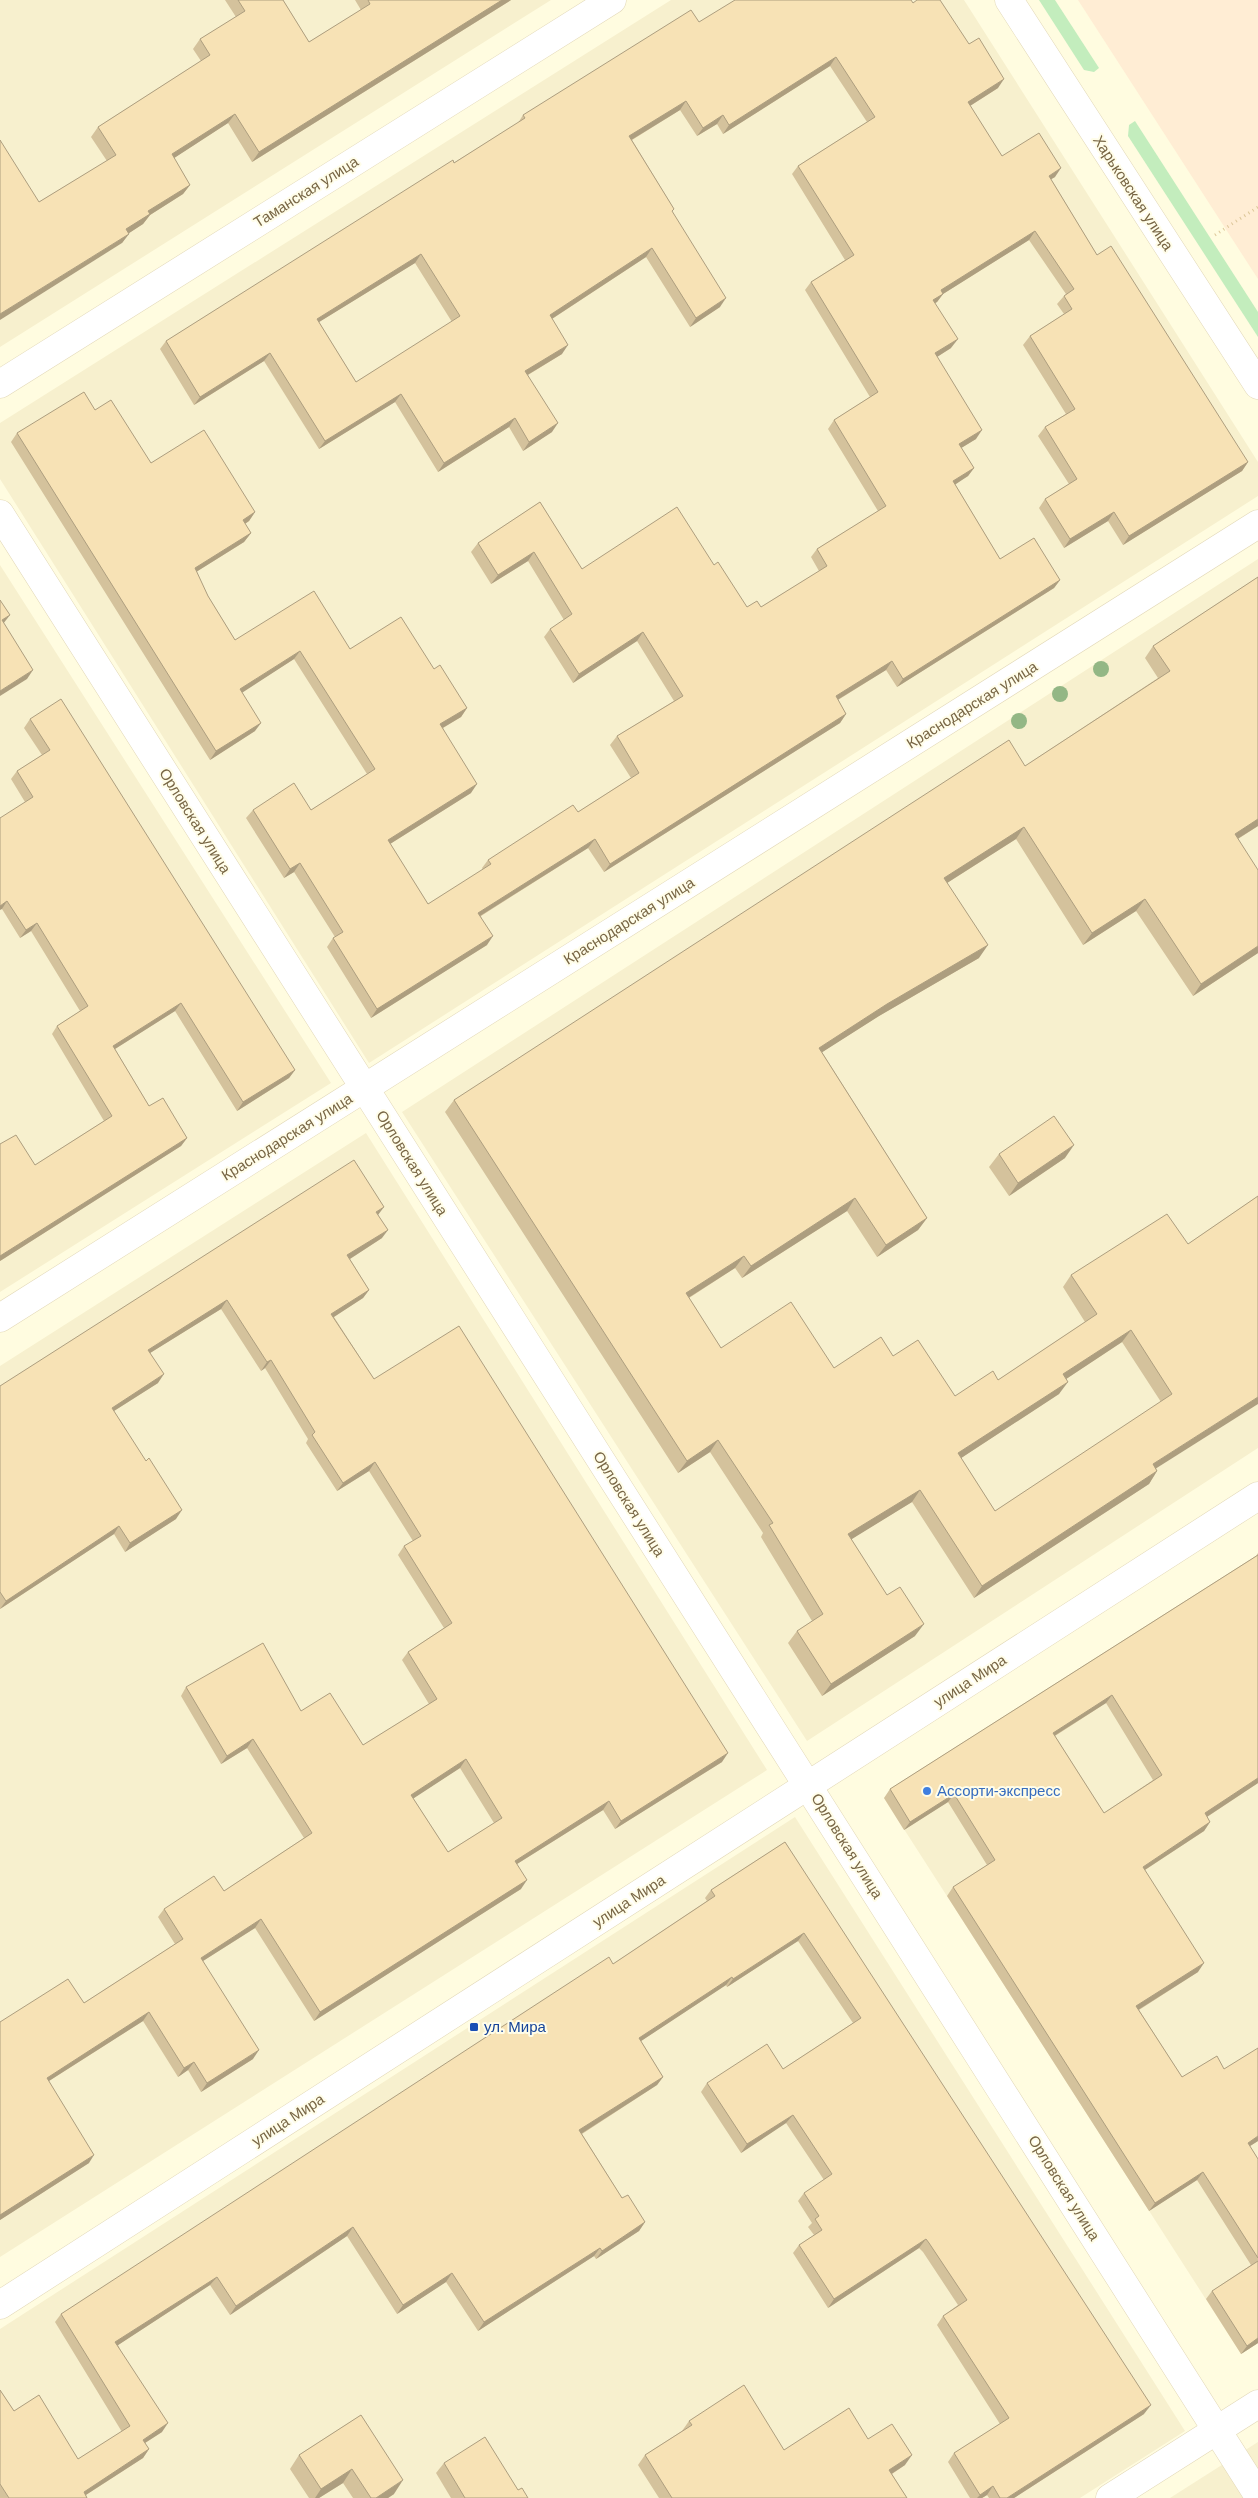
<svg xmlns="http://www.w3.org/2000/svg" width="1258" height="2498" viewBox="0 0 1258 2498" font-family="Helvetica,sans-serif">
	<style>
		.residential { fill: #f7f0ce }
		.commercial { fill: #ffedd4 }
		.grass { fill: #c3edbd }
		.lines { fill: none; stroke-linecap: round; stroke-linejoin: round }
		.minor-casing { stroke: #e2d8b8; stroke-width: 29 }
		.path { stroke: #dcc698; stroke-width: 3; stroke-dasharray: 1 4; stroke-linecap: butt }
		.minor { stroke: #fff; stroke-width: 28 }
		.tree { fill: #93b785 }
		.wall { fill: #d4c29c; fill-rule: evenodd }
		.shaded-wall { fill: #ad9e7f }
		.building { fill: #f7e2b5; stroke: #ad9e7f; fill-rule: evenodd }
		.shop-dot { fill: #3f7fe0; stroke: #fffde9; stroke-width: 2 }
		.transit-dot { fill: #1a4fb4; stroke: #fffde9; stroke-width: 2 }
		.labels { text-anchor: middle; stroke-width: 4; stroke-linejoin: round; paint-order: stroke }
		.street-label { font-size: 15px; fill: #786645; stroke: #fffde9 }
		.shop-label { font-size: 15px; fill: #366cbe; stroke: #fffde9; text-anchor: start }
		.transit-label { font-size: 15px; fill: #164399; stroke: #fffde9; text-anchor: start }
	</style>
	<rect width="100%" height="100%" fill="#fffce0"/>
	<!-- residential -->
	<g class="residential">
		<path d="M0 0H551L0 347Z"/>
		<path d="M671 0H964L1258 462V496L369 1063 0 479V423Z"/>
		<path d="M1258 559V1448L807 1741 402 1112Z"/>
		<path d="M0 565 331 1083 0 1292Z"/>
		<path d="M366 1133 767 1770 0 2257V1366Z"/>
		<path d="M1258 1557V2343L1241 2354 884 1798Z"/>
		<path d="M795 1817 1185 2431 1080 2498H0V2329Z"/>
		<path d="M1258 2442V2498H1170Z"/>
	</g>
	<!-- commercial -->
	<path class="commercial" d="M1078 0H1258V279Z"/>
	<!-- grass -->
	<g class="grass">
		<path d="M1039 0H1055L1099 68 1094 72 1084 70Z"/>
		<path d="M1135 121 1258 312V337L1128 136 1129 125Z"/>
	</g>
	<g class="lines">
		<defs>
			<g id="minor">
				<path d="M1009 0 1258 385"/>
				<path d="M0 384 612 0"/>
				<path d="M0 514 1258 2495"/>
				<path d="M0 1318 1258 524"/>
				<path d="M0 2305 1258 1496"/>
				<path d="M1110 2498 1258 2404"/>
			</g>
		</defs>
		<!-- minor casing -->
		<use href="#minor" class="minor-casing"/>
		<!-- path -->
		<path class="path" d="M1215 235 1258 207"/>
		<!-- minor -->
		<use href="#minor" class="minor"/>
	</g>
	<!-- trees -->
	<g class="tree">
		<circle cx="1101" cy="669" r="8"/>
		<circle cx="1060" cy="694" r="8"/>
		<circle cx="1019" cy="721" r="8"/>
	</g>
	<!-- wall -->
	<g class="wall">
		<path d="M225 0H283L309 42 361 10 355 0H511L252 162 228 123 174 158 190 185 183 194 150 215 143 224 129 233 122 243 39 202 107 161 91 137 98 127 201 61 193 49 200 39 236 17Z"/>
		<path d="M913 3 969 44 998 88 970 106 1002 156 1055 177 1051 179 1097 255 1248 462 1242 471 1123 545 1108 521 1064 548 1039 508 1045 499 1069 484 1038 436 1045 427 1066 414 1023 345 1030 336 1064 314 1057 304 1064 296 1066 294 1029 240 943 294 937 302 935 303 951 348 937 357 976 439 961 448 974 468 968 476 955 484 1000 559 1060 580 1054 588 897 687 886 670 838 700 846 714 840 723 604 872 588 848 481 916 487 945 371 1018 327 947 333 938 335 937 294 872 284 878 246 818 253 810H311L367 774 294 659 242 692 255 731 210 760 11 442 17 433 95 410 151 463 255 512 249 521 245 524 251 533 244 542 196 572 208 596 235 640 350 649 434 669 467 708 461 717 443 728 471 793 390 844 428 904 483 870 482 868 488 860 578 812 631 778 610 745 617 736 674 701 637 641 573 683 544 637 550 629 564 620 528 561 491 584 471 552 478 543 540 502 582 569 714 565 747 607H761L819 571 811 557 817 549 878 511 828 429 834 420 870 397 805 290 811 282 845 260 792 174 798 166 867 122 830 66 723 134 717 124 697 136 680 110 632 140 674 209 672 212 720 307 690 327 646 257 552 319 562 354 528 375 552 432 523 451 509 427 438 472 395 402 319 449 264 361 194 405 160 349 166 341 518 123 523 115 699 22ZM415 263 452 322 356 382 319 322Z"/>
		<path d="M1258 577V826L1238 839 1258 953 1193 996 1136 911 1083 945 1016 839 947 883 979 958 879 1016 822 1052 927 1218 918 1230 877 1257 847 1211 742 1278 735 1268 689 1298 721 1348 834 1368 893 1356 955 1396 998 1380 1085 1322 1063 1287 1071 1275 1188 1244 1258 1196 1156 1469 1157 1471 1149 1484 974 1598 912 1502 851 1539 887 1595 915 1636 822 1696 788 1643 797 1631 812 1621 761 1537 763 1533 710 1452 678 1473 445 1112 454 1100 1025 766 1158 678 1145 658 1153 646ZM1122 1342 1161 1402 995 1511 961 1458 1059 1394 1066 1379Z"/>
		<path d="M30 719 295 1070 289 1078 237 1111 175 1011 115 1049 149 1106 187 1138 181 1146 0 1261V1144L35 1165 104 1121 52 1034 57 1026 80 1011 31 931 20 938 2 909 25 802 11 779 17 771 42 755 24 728Z"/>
		<path d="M999 1154 1065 1158 1009 1196 989 1167Z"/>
		<path d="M378 1215 382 1238 350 1259 369 1290 363 1298 334 1317 374 1379 722 1762 615 1829 603 1810 517 1864 521 1889 314 2021 255 1928 203 1961 253 2059 201 2092 188 2070 178 2077 143 2021 49 2081 89 2163 0 2220V2022L84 2003 175 1944 158 1917 164 1909 224 1891 304 1838 247 1748 221 1764 181 1696 186 1687 301 1711 363 1745 429 1704 402 1660 408 1652 444 1628 398 1555 404 1546 413 1541 369 1471 337 1491 306 1443 308 1439 265 1368 261 1371 221 1309 150 1353 158 1383 114 1411 176 1519 125 1552 114 1534 0 1609V1386ZM460 1768 494 1823 448 1852 413 1798Z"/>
		<path d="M1258 1553V1783L1207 1817 1210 1822 1204 1831 1145 1870 1198 1972 1139 2010 1182 2077 1258 2141 1250 2146 1258 2159V2343L1241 2354 1206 2299 1212 2291 1251 2265 1197 2180 1149 2211 947 1896 953 1887 987 1865 948 1802 904 1830 884 1798 890 1789 1256 1556ZM1106 1703 1153 1780 1104 1813 1055 1736Z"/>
		<path d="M785 1842 1144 2414 1014 2498H989L987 2495 982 2498H970L948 2462 954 2453 1000 2424 937 2325 943 2316 958 2305 923 2252 919 2248 828 2308 793 2253 799 2245 814 2235 808 2227 812 2223 798 2201 804 2193 824 2180 786 2123 741 2153 701 2092 707 2083 783 2069 853 2023 798 1941 727 1987 726 1985 641 2041 663 2077 657 2085 582 2134 622 2198 645 2222 639 2231 596 2259 594 2256 478 2331 446 2282 397 2314 347 2236 230 2315 210 2285 118 2345 162 2432 145 2443 149 2449 143 2458 86 2495 87 2498H0V2390L14 2411 78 2459 122 2432 55 2322 61 2314 613 1964 707 1901 705 1898 711 1890Z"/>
		<path d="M361 2415 394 2494 388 2498H353L343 2483 319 2498H309L290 2469 299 2455Z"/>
		<path d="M689 2421 784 2450 868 2439 905 2465 892 2474 907 2498H659L638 2465 645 2455 682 2431Z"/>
		<path d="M444 2463 518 2490 528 2498H451L436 2473Z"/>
	</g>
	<!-- shaded-wall -->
	<g class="shaded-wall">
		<path d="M502 0H511L252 162 259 152Z"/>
		<path d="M836 57 830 66 723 134 729 125Z"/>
		<path d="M1004 79 998 88 962 111 968 102Z"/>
		<path d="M686 101 680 110 623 145 629 136Z"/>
		<path d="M235 114 228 123 165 164 172 154Z"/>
		<path d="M723 115 717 124 697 136 703 128Z"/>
		<path d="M1061 168 1055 177 1043 184 1049 176Z"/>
		<path d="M190 185 183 194 150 215 143 224 120 239 126 229 148 211Z"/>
		<path d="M1035 231 1029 240 943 294 937 302 926 308 933 300 941 290Z"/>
		<path d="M129 234 122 243 0 320V314Z"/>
		<path d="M652 248 646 257 544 324 550 315Z"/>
		<path d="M421 254 415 263 311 327 317 319Z"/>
		<path d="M726 298 720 307 690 327 696 318Z"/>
		<path d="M958 339 951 348 929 362 935 353Z"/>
		<path d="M568 345 562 354 519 380 525 371Z"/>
		<path d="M270 353 264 361 194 405 200 397Z"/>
		<path d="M401 394 395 402 319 449 325 441Z"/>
		<path d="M515 418 509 427 438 472 444 463Z"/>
		<path d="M558 423 552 432 523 451 529 442Z"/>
		<path d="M982 430 976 439 953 453 959 444Z"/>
		<path d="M1248 462 1242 471 1123 545 1129 536Z"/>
		<path d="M974 468 968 476 947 490 953 481Z"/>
		<path d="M255 512 249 521 237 529 243 520Z"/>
		<path d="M1114 512 1108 521 1064 548 1070 539Z"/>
		<path d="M251 533 244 542 188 577 195 568Z"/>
		<path d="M534 552 528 561 491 584 498 575Z"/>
		<path d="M1060 580 1054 588 897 687 903 679Z"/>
		<path d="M10 615 3 624 2 620Z"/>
		<path d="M643 632 637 641 573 683 579 674Z"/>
		<path d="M300 651 294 659 234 698 240 689Z"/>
		<path d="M892 661 886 670 829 705 836 696Z"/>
		<path d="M33 670 27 679 0 696V691Z"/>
		<path d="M467 708 461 717 434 733 440 724Z"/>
		<path d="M846 714 840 723 604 872 610 864Z"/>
		<path d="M261 723 255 731 210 760 216 751Z"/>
		<path d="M477 784 471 793 382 849 388 840Z"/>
		<path d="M1258 819V826L1226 846 1235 834Z"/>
		<path d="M1024 827 1016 839 936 890 944 878Z"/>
		<path d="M595 839 588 848 472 921 478 913Z"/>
		<path d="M300 863 294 872 284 878 290 869Z"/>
		<path d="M1145 899 1136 911 1083 945 1092 933Z"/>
		<path d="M7 901 2 909 0 910V906Z"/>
		<path d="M37 923 31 931 20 938 26 930Z"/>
		<path d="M493 936 487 945 371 1018 377 1009Z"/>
		<path d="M988 945 979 958 879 1016 810 1060 819 1048 887 1004Z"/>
		<path d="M1258 946V953L1193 996 1201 984Z"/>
		<path d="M181 1003 175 1011 107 1054 113 1046Z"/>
		<path d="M295 1070 289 1078 237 1111 243 1102Z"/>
		<path d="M187 1138 181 1146 0 1261V1256Z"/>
		<path d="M1074 1145 1065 1158 1009 1196 1018 1183Z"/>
		<path d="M855 1198 847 1211 742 1278 751 1266Z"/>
		<path d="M384 1207 378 1215 376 1212Z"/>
		<path d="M927 1218 918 1230 877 1257 886 1245Z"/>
		<path d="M388 1230 382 1238 342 1264 347 1255Z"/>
		<path d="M744 1256 735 1268 677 1305 686 1293Z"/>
		<path d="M369 1290 363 1298 326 1322 331 1314Z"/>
		<path d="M227 1300 221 1309 142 1358 148 1350Z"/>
		<path d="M1131 1330 1122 1342 1054 1387 1063 1374Z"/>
		<path d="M271 1360 265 1368 261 1371 267 1362Z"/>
		<path d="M164 1374 158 1383 106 1416 112 1408Z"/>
		<path d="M1068 1382 1059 1394 949 1466 958 1453Z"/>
		<path d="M1258 1397V1404L1144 1476 1153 1464Z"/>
		<path d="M718 1440 710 1452 678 1473 687 1461Z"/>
		<path d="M375 1462 369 1471 337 1491 343 1483Z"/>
		<path d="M1157 1471 1149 1484 974 1598 982 1586Z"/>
		<path d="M920 1490 912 1502 839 1547 848 1534Z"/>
		<path d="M182 1510 176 1519 125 1552 130 1543Z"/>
		<path d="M119 1526 114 1534 0 1609 6 1601Z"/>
		<path d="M924 1624 915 1636 822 1696 831 1684Z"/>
		<path d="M1112 1695 1106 1703 1046 1741 1053 1733Z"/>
		<path d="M253 1739 247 1748 221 1764 227 1756Z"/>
		<path d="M728 1753 722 1762 615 1829 621 1821Z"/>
		<path d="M466 1759 460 1768 405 1804 411 1795Z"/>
		<path d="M1258 1778V1783L1199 1822 1205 1813Z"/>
		<path d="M954 1794 948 1802 904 1830 910 1822Z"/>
		<path d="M609 1801 603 1810 509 1869 515 1861Z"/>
		<path d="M1210 1822 1204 1831 1137 1875 1143 1867Z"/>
		<path d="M527 1880 521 1889 314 2021 320 2012Z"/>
		<path d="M261 1919 255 1928 195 1966 201 1958Z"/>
		<path d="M804 1933 798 1941 727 1987 733 1979Z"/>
		<path d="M1204 1963 1198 1972 1130 2015 1136 2006Z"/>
		<path d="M732 1977 726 1985 632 2047 639 2038Z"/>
		<path d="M149 2012 143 2021 41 2086 47 2078Z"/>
		<path d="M259 2050 253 2059 201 2092 207 2083Z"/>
		<path d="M194 2062 188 2070 178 2077 184 2068Z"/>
		<path d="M663 2077 657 2085 573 2139 579 2130Z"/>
		<path d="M793 2115 786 2123 741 2153 747 2144Z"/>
		<path d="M1258 2136V2141L1242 2151 1248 2143Z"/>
		<path d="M94 2155 89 2163 0 2220V2215Z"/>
		<path d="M1203 2172 1197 2180 1149 2211 1155 2203Z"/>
		<path d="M645 2222 639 2231 596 2259 602 2251Z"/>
		<path d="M353 2227 347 2236 230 2315 236 2306Z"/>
		<path d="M926 2239 919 2248 828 2308 834 2299Z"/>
		<path d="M600 2248 594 2256 478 2331 484 2322Z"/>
		<path d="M452 2273 446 2282 397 2314 403 2305Z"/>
		<path d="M217 2277 210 2285 109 2351 115 2342Z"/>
		<path d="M1258 2338V2343L1241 2354 1247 2346Z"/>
		<path d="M1151 2405 1144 2414 1014 2498H1007Z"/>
		<path d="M168 2423 162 2432 137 2448 143 2440Z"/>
		<path d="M149 2449 143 2458 81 2498 84 2492Z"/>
		<path d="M912 2455 905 2465 882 2480 889 2470Z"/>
		<path d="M352 2469 343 2483 319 2498H315L321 2489Z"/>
		<path d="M403 2480 394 2494 388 2498H376Z"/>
		<path d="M993 2486 987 2495 982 2498H977L980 2495Z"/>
	</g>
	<!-- building -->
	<g class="building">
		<path d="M238 0H283L309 42 370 4 368 0H502L259 152 235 114 172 154 190 185 148 211 150 214 126 229 129 234 0 314V140L39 202 116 155 98 127 210 55 200 39 245 11Z"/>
		<path d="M735 0H911L913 3 917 0H940L969 44 979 38 1004 79 968 102 1002 156 1039 133 1061 168 1049 176 1097 255 1111 246 1248 462 1129 536 1114 512 1070 539 1045 499 1077 479 1045 427 1075 409 1030 336 1072 309 1064 296 1074 289 1035 231 941 290 943 294 933 300 958 339 935 353 982 430 959 444 974 468 953 481 1000 559 1034 538 1060 580 903 679 892 661 836 696 846 714 610 864 595 839 478 913 493 936 377 1009 333 938 343 932 300 863 290 869 253 810 294 783 311 810 375 769 300 651 240 689 261 723 216 751 17 433 84 392 95 410 111 400 151 463 204 430 255 512 243 520 251 533 195 568 208 596 235 640 314 591 350 649 401 617 434 669 440 665 467 708 440 724 477 784 388 840 428 904 491 864 488 860 573 805 578 812 639 773 617 736 683 696 643 632 579 674 550 629 572 614 534 552 498 575 478 543 540 502 582 569 677 507 714 565 718 562 747 607 757 601 761 607 827 566 817 549 886 506 834 420 878 392 811 282 854 255 798 166 875 117 836 57 729 125 723 115 703 128 686 101 629 136 674 209 672 211 726 298 696 318 652 248 550 315 568 345 525 371 558 423 529 442 515 418 444 463 401 394 325 441 270 353 200 397 166 341 453 160 454 163 525 118 523 115 691 10 699 22ZM421 254 460 316 356 382 317 319Z"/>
		<path d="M1258 577V819L1235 834 1258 870V946L1201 984 1145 899 1092 933 1024 827 944 878 988 945 887 1004 819 1048 927 1218 886 1245 855 1198 751 1266 744 1256 686 1293 721 1348 791 1302 834 1368 881 1337 893 1356 918 1340 955 1396 993 1371 998 1380 1097 1314 1071 1275 1167 1214 1188 1244 1258 1196V1397L1153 1464 1157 1471 982 1586 920 1490 848 1534 887 1595 900 1587 924 1624 831 1684 797 1631 823 1614 769 1525 773 1523 718 1440 687 1461 454 1100 1009 740 1025 766 1170 671 1153 646ZM1131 1330 1172 1394 995 1511 958 1453 1068 1382 1063 1374Z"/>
		<path d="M0 600 10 615 2 620 33 670 0 691Z"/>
		<path d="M61 699 295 1070 243 1102 181 1003 113 1046 149 1106 163 1098 187 1138 0 1256V1144L16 1135 35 1165 112 1116 57 1026 88 1006 37 923 26 930 7 901 0 906V818L33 797 17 771 50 750 30 719Z"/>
		<path d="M1054 1116 1074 1145 1018 1183 999 1154Z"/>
		<path d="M354 1160 384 1207 376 1212 388 1230 347 1255 369 1290 331 1314 374 1379 459 1326 728 1753 621 1821 609 1801 515 1861 527 1880 320 2012 261 1919 201 1958 259 2050 207 2083 194 2062 184 2068 149 2012 47 2078 94 2155 0 2215V2022L68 1979 84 2003 183 1939 164 1909 214 1876 224 1891 312 1833 253 1739 227 1756 186 1687 263 1643 301 1711 330 1693 363 1745 437 1699 408 1652 452 1623 404 1546 421 1536 375 1462 343 1483 312 1435 315 1432 271 1360 267 1362 227 1300 148 1350 164 1374 112 1408 146 1461 149 1458 182 1510 130 1543 119 1526 6 1601 0 1592V1386ZM466 1759 502 1818 448 1852 411 1795Z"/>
		<path d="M1258 1555V1778L1205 1813 1210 1822 1143 1867 1204 1963 1136 2006 1182 2077 1217 2056 1224 2069 1258 2048V2136L1248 2143 1258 2159V2258L1203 2172 1155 2203 953 1887 995 1860 954 1794 910 1822 890 1789ZM1112 1695 1162 1775 1104 1813 1053 1733Z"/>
		<path d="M785 1842 1151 2405 1007 2498H1000L993 2486 980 2495 954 2453 1009 2418 943 2316 967 2300 929 2243 926 2239 834 2299 799 2245 822 2230 815 2219 819 2216 804 2193 832 2174 793 2115 747 2144 707 2083 767 2044 783 2069 861 2018 804 1933 733 1979 732 1977 639 2038 663 2077 579 2130 622 2198 628 2195 645 2222 602 2251 600 2248 484 2322 452 2273 403 2305 353 2227 236 2306 217 2277 115 2342 168 2423 143 2440 149 2449 84 2492 87 2498H9L0 2484V2390L14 2411 39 2395 78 2459 130 2426 61 2314 609 1957 613 1964 715 1896 711 1890Z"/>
		<path d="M1258 2261V2338L1247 2346 1212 2291Z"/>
		<path d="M744 2385 784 2450 849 2408 868 2439 892 2424 912 2455 889 2470 907 2498H672L645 2455 692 2425 689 2421Z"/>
		<path d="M361 2415 403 2480 376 2498H371L352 2469 321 2489 299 2455Z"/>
		<path d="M485 2437 518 2490 522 2488 528 2498H465L444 2463Z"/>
	</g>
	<!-- markers -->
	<circle class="shop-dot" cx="927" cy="1791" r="5"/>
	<rect class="transit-dot" x="469" y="2022" width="10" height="10" rx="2.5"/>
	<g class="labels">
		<!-- street labels -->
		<g class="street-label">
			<text transform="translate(306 192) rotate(-32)" y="5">Таманская улица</text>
			<text transform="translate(1133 193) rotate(57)" y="5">Харьковская улица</text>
			<text transform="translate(972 705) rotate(-32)" y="5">Краснодарская улица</text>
			<text transform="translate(195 821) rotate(58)" y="5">Орловская улица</text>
			<text transform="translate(629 921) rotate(-32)" y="5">Краснодарская улица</text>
			<text transform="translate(287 1137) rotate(-32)" y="5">Краснодарская улица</text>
			<text transform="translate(412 1163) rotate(58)" y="5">Орловская улица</text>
			<text transform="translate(629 1504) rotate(58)" y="5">Орловская улица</text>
			<text transform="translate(970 1681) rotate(-33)" y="5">улица Мира</text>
			<text transform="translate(847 1846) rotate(58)" y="5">Орловская улица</text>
			<text transform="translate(629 1901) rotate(-33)" y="5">улица Мира</text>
			<text transform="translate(288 2120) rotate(-33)" y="5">улица Мира</text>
			<text transform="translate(1064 2188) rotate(58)" y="5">Орловская улица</text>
		</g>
		<!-- shop labels -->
		<g class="shop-label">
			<text x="937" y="1796">Ассорти-экспресс</text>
		</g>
		<!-- transit labels -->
		<g class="transit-label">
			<text x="484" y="2032">ул. Мира</text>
		</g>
	</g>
</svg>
